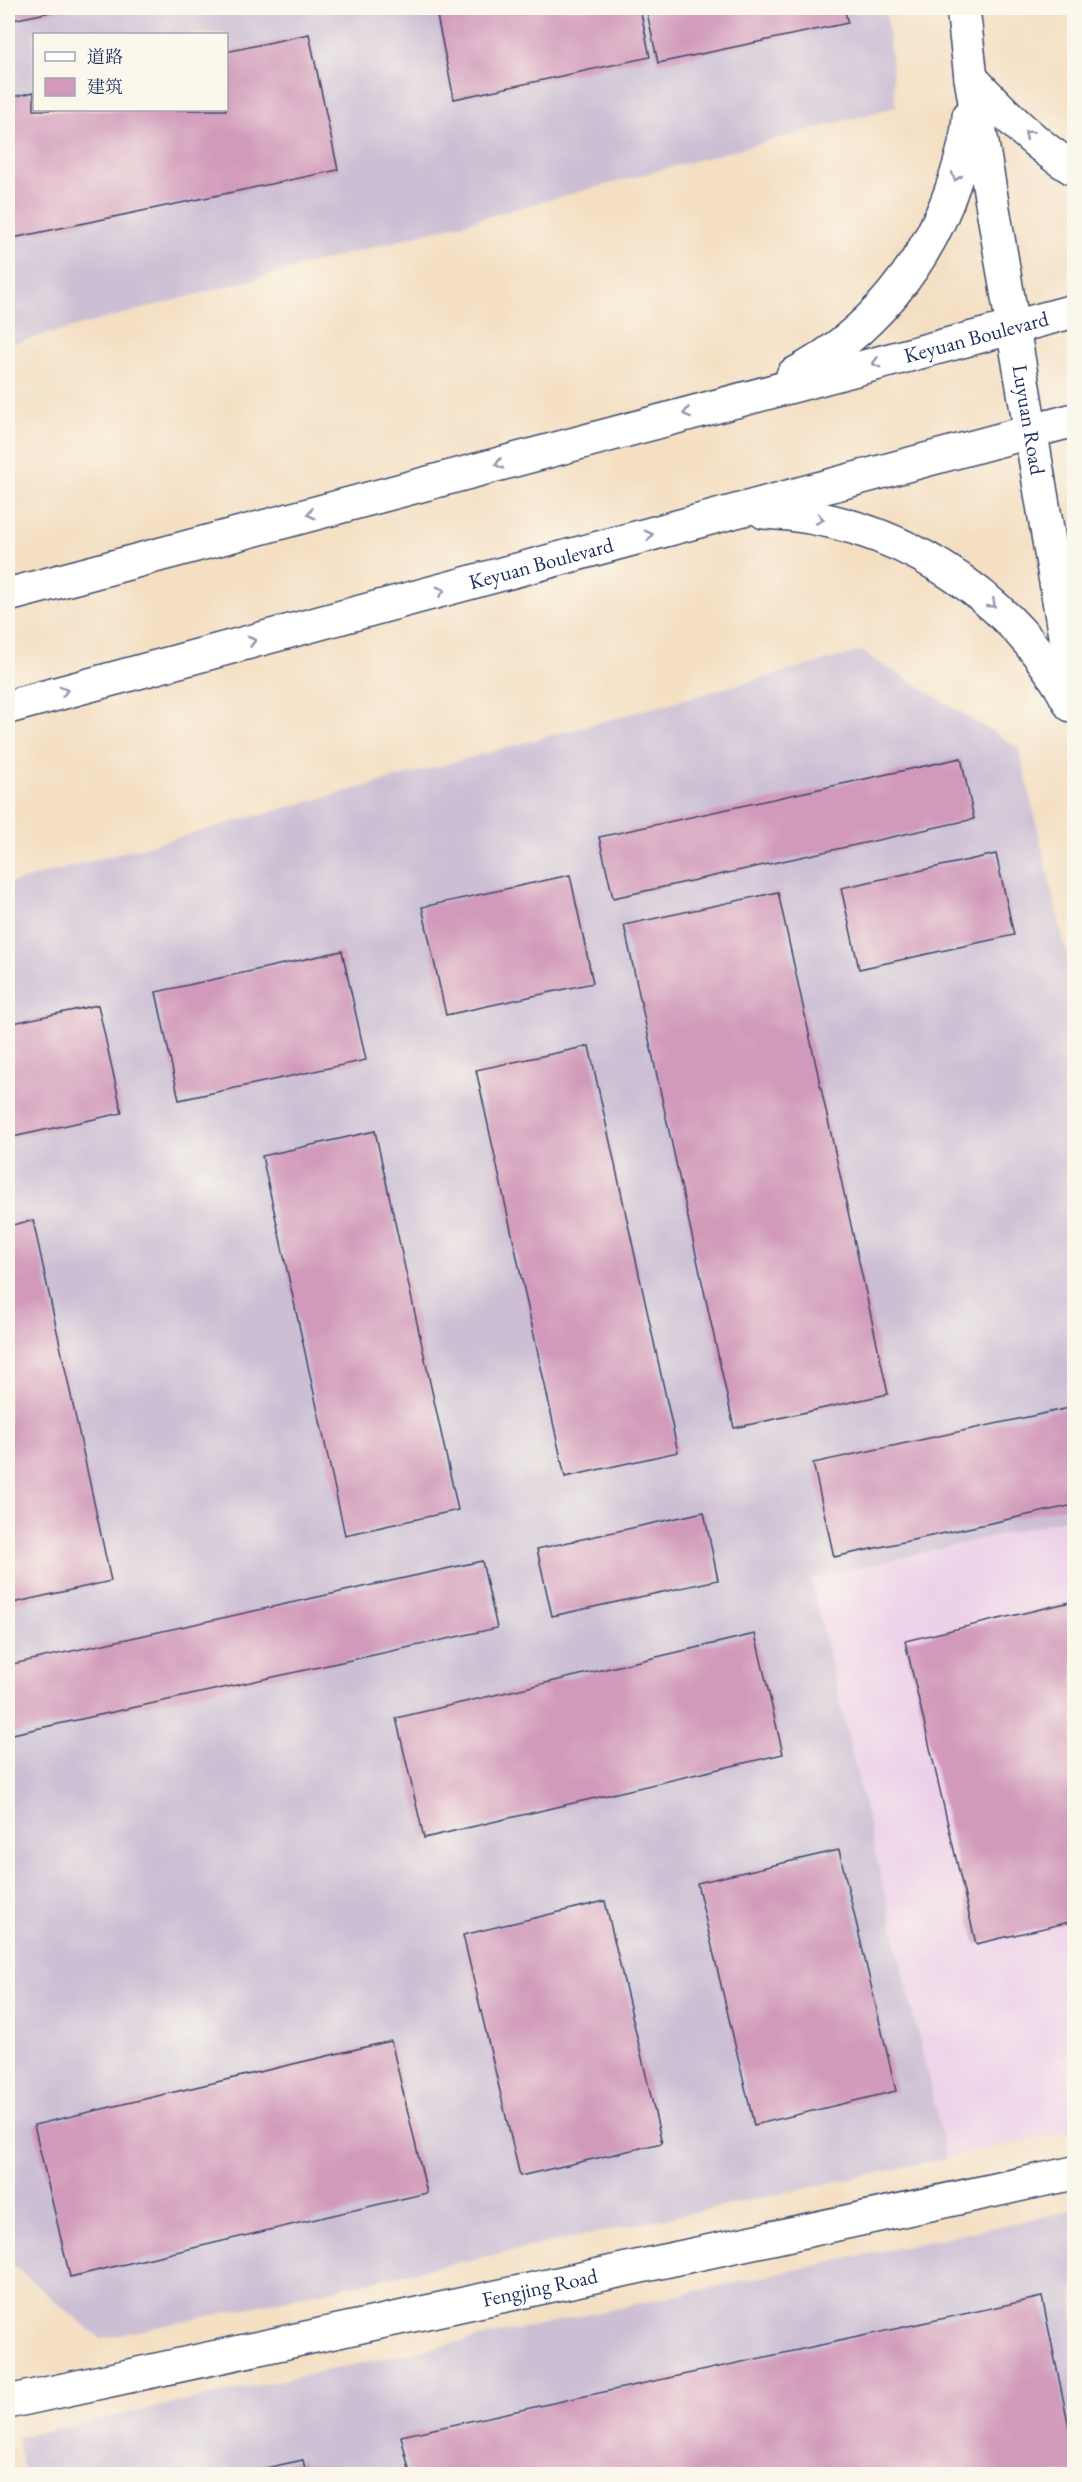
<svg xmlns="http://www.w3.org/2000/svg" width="1082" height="2482" viewBox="0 0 1082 2482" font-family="'EB Garamond','Noto Serif SC',serif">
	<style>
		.built { fill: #edd1e9 }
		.industrial { fill: #ccbfd4; fill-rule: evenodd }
		.building { fill: #d19aba }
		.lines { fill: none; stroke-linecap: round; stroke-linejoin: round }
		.minor-casing { stroke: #3c496d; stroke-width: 36 }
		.minor { stroke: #fff; stroke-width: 33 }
		.oneway { stroke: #8d97ae }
		.labels { text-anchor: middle; stroke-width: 6; stroke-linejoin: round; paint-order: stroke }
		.street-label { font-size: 21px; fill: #1b2f5e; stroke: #fbf7ec }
	</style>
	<rect width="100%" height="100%" fill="#fbf7ec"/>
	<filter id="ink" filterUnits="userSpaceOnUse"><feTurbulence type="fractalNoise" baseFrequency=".0167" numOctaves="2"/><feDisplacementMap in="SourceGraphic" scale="12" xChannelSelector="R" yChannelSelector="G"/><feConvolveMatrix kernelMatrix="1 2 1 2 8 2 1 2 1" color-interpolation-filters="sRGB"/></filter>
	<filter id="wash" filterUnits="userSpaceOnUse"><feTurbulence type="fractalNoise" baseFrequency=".008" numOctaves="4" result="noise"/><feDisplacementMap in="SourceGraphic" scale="24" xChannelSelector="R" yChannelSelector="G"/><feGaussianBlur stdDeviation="1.35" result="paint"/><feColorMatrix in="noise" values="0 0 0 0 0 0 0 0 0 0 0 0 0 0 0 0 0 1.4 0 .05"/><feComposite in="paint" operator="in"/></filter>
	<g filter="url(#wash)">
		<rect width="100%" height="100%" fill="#f4dfc3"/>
		<!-- built -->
		<path class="built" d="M1074 1517V2131L947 2158 811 1579Z"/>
		<!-- industrial -->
		<g class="industrial">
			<path d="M8 8H886L896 107 8 345ZM34 34H226V110H34Z"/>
			<path d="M861 651 1019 748 1074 985V1517L811 1579 947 2158 101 2339 8 2262V884Z"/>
			<path d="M1074 2210V2474H24L18 2437Z"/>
		</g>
		<g id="blocks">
			<!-- building -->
			<g class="building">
				<path d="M8 8H65V9L8 21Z"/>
				<path d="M454 8H640L650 57 454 99 436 11Z"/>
				<path d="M646 8H844L848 23 658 63Z"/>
				<path d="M309 34 338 170 8 239V98L34 92V110H226V52Z"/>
				<path d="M961 758 974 819 613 898 599 837Z"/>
				<path d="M996 854 1014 935 859 969 841 888Z"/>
				<path d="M570 875 593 983 446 1015 422 907Z"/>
				<path d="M778 892 888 1394 734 1428 624 925Z"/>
				<path d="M342 951 366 1060 179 1100 156 992Z"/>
				<path d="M98 1005 122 1113 8 1138V1024Z"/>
				<path d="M589 1046 678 1452 565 1477 476 1070Z"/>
				<path d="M375 1131 458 1510 345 1535 262 1156Z"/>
				<path d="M33 1220 111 1581 8 1604V1226Z"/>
				<path d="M1074 1407V1505L834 1557 813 1463Z"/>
				<path d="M704 1512 718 1580 552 1616 537 1549Z"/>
				<path d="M482 1561 497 1628 8 1735V1665Z"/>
				<path d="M1071 1602 1074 1615V1921L976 1944 905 1641Z"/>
				<path d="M755 1634 783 1754 424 1838 396 1718Z"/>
				<path d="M839 1850 896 2091 754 2125 697 1883Z"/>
				<path d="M605 1901 662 2143 520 2176 463 1935Z"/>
				<path d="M391 2041 427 2193 70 2277 34 2125Z"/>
				<path d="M1042 2297 1074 2451V2474H994L993 2471 975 2474H410L401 2436Z"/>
				<path d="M303 2460 306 2474H238Z"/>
			</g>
		</g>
	</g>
	<g filter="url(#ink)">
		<use href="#blocks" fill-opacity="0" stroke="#3c496d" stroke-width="1.5"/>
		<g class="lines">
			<defs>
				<g id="minor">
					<path id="s1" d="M963 8 971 78 1074 689"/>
					<path d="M971 78C1003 112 1035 145 1074 169"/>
					<path d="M793 375C869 335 927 265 954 183 961 162 968 139 969 116"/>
					<path d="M764 512C891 518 1011 591 1071 705"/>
					<path id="s2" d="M8 595 1074 311"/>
					<path id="s3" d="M8 707 1074 420"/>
					<path id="s4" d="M8 2402 1074 2173"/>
				</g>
			</defs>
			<!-- minor casing -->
			<use href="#minor" class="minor-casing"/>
			<!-- minor -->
			<use href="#minor" class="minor"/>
		</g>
		<!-- one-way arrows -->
		<defs><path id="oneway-chevron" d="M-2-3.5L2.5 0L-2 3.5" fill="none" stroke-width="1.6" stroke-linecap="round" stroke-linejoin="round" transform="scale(1.5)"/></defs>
		<g class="oneway">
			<use href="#oneway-chevron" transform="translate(1028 134) rotate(-140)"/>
			<use href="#oneway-chevron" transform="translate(956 177) rotate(109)"/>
			<use href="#oneway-chevron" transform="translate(876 363) rotate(165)"/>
			<use href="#oneway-chevron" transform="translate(687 413) rotate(165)"/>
			<use href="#oneway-chevron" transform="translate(499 464) rotate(165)"/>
			<use href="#oneway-chevron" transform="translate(311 514) rotate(165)"/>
			<use href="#oneway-chevron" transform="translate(820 519) rotate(11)"/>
			<use href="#oneway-chevron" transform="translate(649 535) rotate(-15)"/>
			<use href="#oneway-chevron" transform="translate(441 591) rotate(-15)"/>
			<use href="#oneway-chevron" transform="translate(992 604) rotate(41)"/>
			<use href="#oneway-chevron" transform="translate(252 641) rotate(-15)"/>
			<use href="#oneway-chevron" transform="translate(64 691) rotate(-15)"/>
		</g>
	</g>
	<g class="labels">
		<!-- street labels -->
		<g class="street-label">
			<text dy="7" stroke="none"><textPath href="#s2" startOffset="1002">Keyuan Boulevard</textPath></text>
			<text dy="7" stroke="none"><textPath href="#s1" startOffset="417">Luyuan Road</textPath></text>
			<text dy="7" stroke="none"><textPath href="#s3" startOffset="552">Keyuan Boulevard</textPath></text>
			<text dy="7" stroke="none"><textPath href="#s4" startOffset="544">Fengjing Road</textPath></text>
		</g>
	</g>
	<!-- margin -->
	<rect width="1082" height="2482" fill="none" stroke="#fbf7ec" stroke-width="30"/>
	<!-- legend -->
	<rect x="33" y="33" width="195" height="78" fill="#fbf7ec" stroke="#a1a7b3" stroke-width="1.5"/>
	<rect x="45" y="52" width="30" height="9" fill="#ffffff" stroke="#a1a7b3" stroke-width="1.5"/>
	<text x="87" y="63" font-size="18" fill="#1b2f5e">道路</text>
	<rect x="45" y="78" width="30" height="18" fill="#d19aba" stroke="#a1a7b3" stroke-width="1.5"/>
	<text x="87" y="93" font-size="18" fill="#1b2f5e">建筑</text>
</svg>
